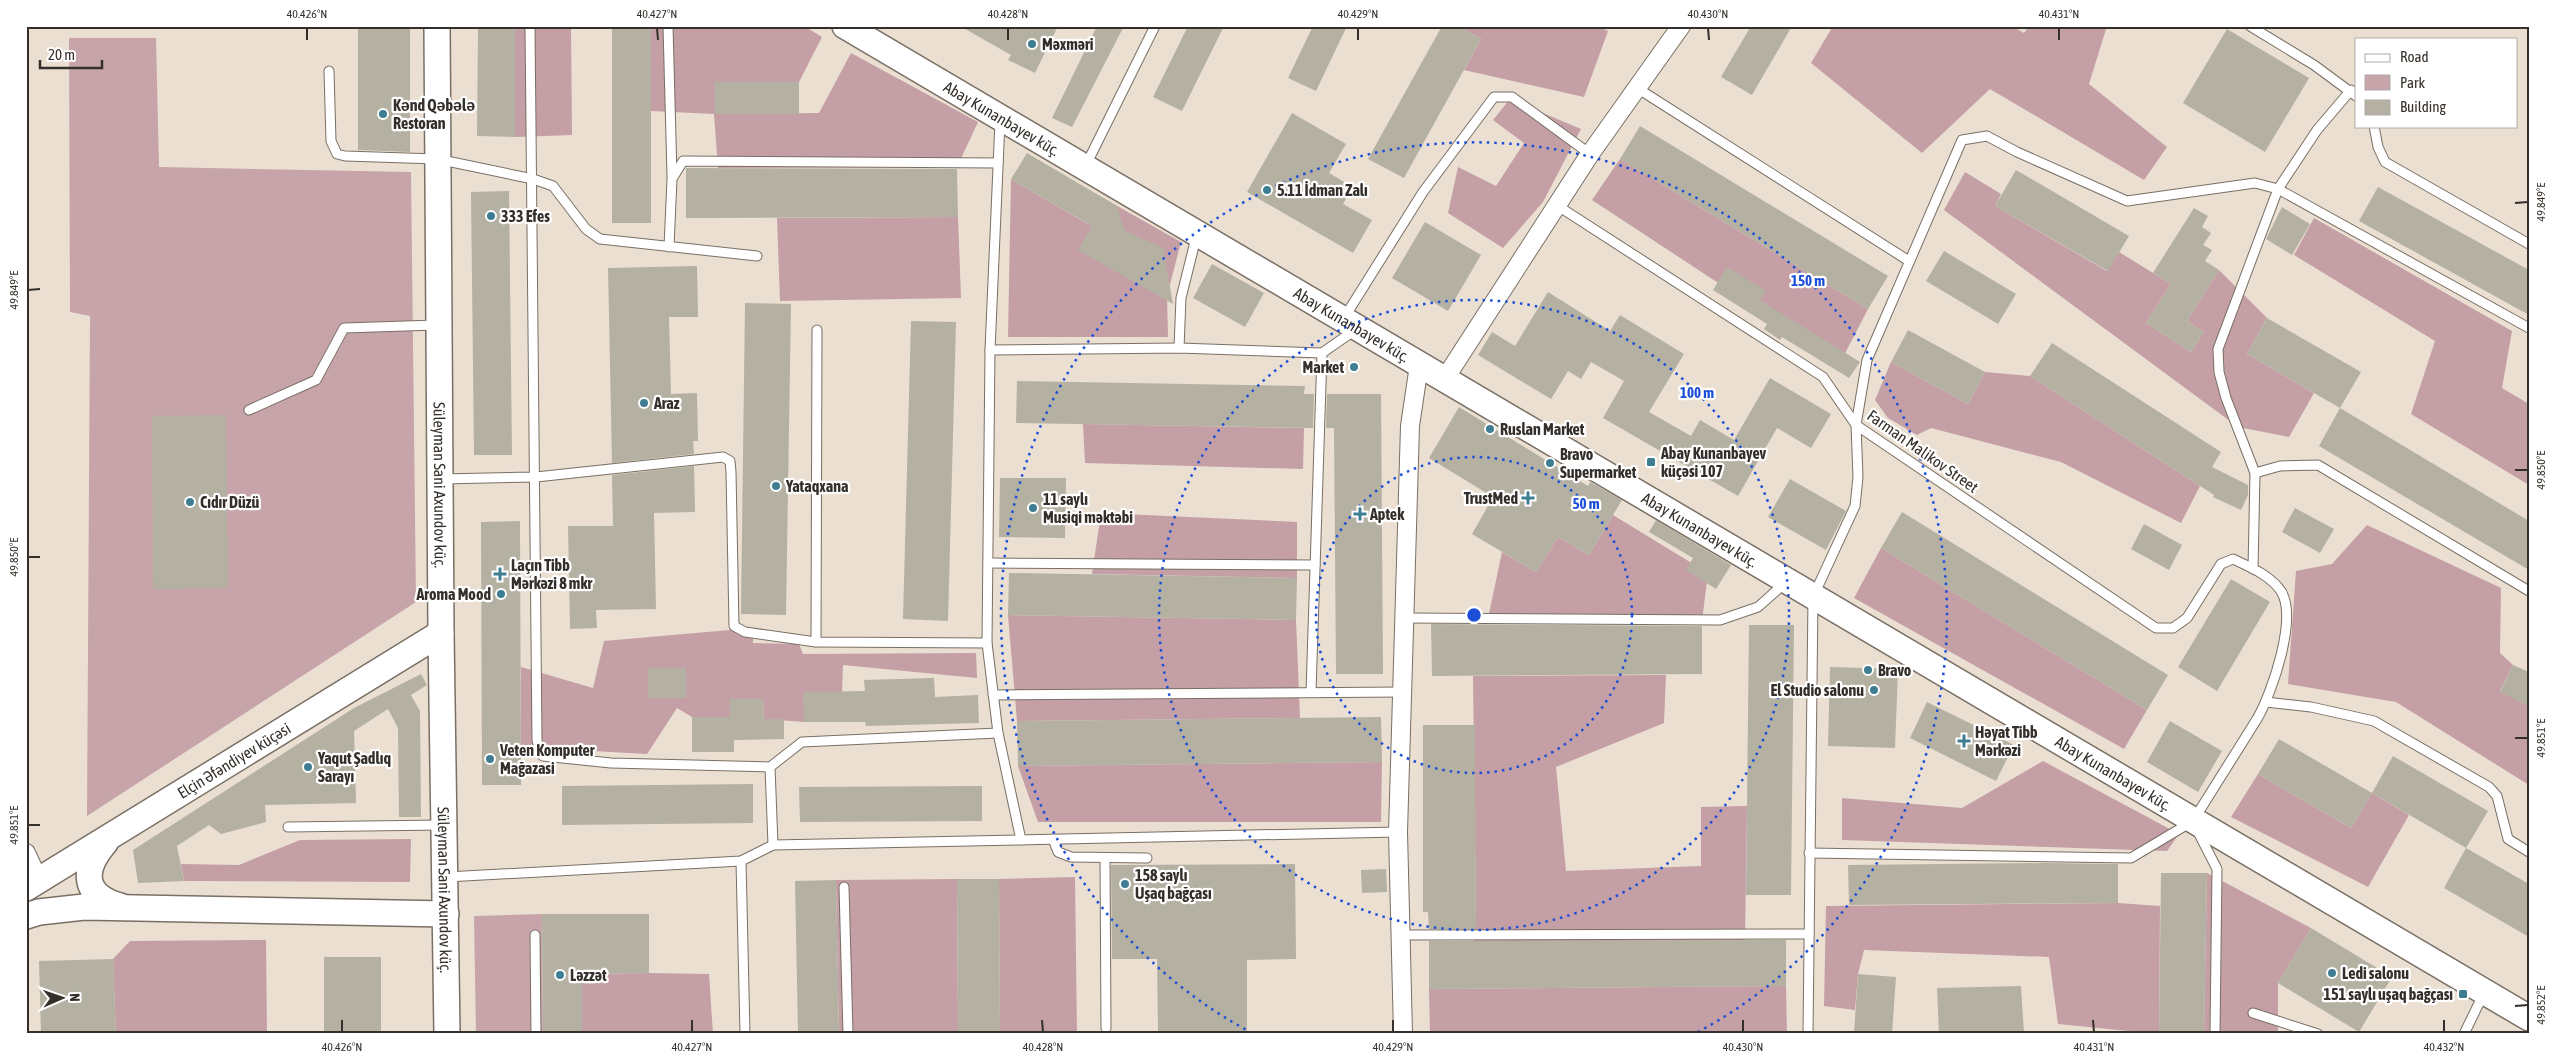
<svg xmlns="http://www.w3.org/2000/svg" width="2555" height="1060" viewBox="0 0 2555 1060" font-family="'Asap Condensed',sans-serif">
	<style>
		.green { fill: #c7a4aa }
		.forest { fill: #c49fa5 }
		.building { fill: #b4b1a2 }
		.lines { fill: none; stroke-linecap: round; stroke-linejoin: round }
		.lane-casing { stroke: #7a6f64; stroke-width: 11 }
		.street-casing { stroke: #7a6f64; stroke-width: 20 }
		.secondary-casing { stroke: #7a6f64; stroke-width: 28 }
		.lane { stroke: #fff; stroke-width: 9 }
		.street { stroke: #fff; stroke-width: 18 }
		.secondary { stroke: #fff; stroke-width: 25 }
		.ticks { fill: none; stroke: #342f2a; stroke-width: 2 }
		.ring { fill: none; stroke: #1d4ed8; stroke-width: 2.5; stroke-dasharray: 2.5 5 }
		.poi-dot { fill: #3e7d92; stroke: #fff; stroke-width: 2 }
		.labels { text-anchor: middle; stroke-width: 4.5; stroke-linejoin: round; paint-order: stroke }
		.poi-label { font-size: 16px; font-weight: bold; fill: #342f2a; stroke: #fff; text-anchor: start }
		.street-label { font-size: 16px; fill: #342f2a; stroke: #fff }
		.centre { fill: #1d4ed8; stroke: #fff; stroke-width: 2.5 }
		.ring-label { font-size: 15px; text-anchor: middle; font-weight: bold; fill: #1d4ed8; stroke: #fff; stroke-width: 4.5; stroke-linejoin: round; paint-order: stroke }
		.neatline { fill: none; stroke: #342f2a; stroke-width: 2 }
		.ticks-label { font-size: 12px; text-anchor: middle; fill: #342f2a }
	</style>
	<rect width="100%" height="100%" fill="#ebdfd2"/>
	<!-- green -->
	<g class="green">
		<path d="M69 38H156L159 167 411 172 416 602 87 816 90 316 70 312Z"/>
		<path d="M542 914 543 1034H476L474 916Z"/>
	</g>
	<!-- forest -->
	<g class="forest">
		<path d="M515 26H571L572 135 515 137Z"/>
		<path d="M651 26H804L822 37 799 82H715V114L819 113 851 53 978 122 957 167 718 168 714 114 651 111Z"/>
		<path d="M1458 26H1597L1608 31 1584 97 1464 70 1481 39Z"/>
		<path d="M1833 26H2012L2024 33 2029 26H2107L2089 84 2167 147 2144 180 1990 89 1922 153 1811 63Z"/>
		<path d="M1510 99 1581 129 1543 202 1503 248 1448 213 1458 167 1496 186 1524 143 1493 120Z"/>
		<path d="M1620 159 1868 309 1840 363 1592 200Z"/>
		<path d="M1965 172 2001 194 1995 206 2107 271 2119 252 2171 284 2146 323 2191 352 2204 332 2187 321 2219 270 2267 318 2247 354 2314 393 2289 437 2238 427 1944 210Z"/>
		<path d="M1011 179 1088 224 1103 198 1181 242 1167 296 1168 337H1008Z"/>
		<path d="M958 217 961 298 780 301 777 218Z"/>
		<path d="M2314 218 2512 331 2502 388 2529 404V485L2411 414 2435 341 2294 255Z"/>
		<path d="M1891 362 1968 404 1985 372 2030 376 2200 486 2181 523 2061 462 1931 428 1917 435 1888 418 1875 400Z"/>
		<path d="M1083 424 1304 428 1303 469 1085 463Z"/>
		<path d="M1101 513 1297 522V578L1092 574Z"/>
		<path d="M1613 515 1708 573 1702 621 1487 623 1502 552 1536 572 1558 537 1589 555Z"/>
		<path d="M2367 525 2501 588 2500 653 2513 665 2500 691 2529 706V785L2396 702 2288 684 2296 571 2332 564Z"/>
		<path d="M1881 548 2147 710 2124 749 1854 598Z"/>
		<path d="M1008 615 1296 620 1300 718 1017 721Z"/>
		<path d="M753 628V643L799 644 803 654 976 653 977 678 843 665 842 692H804V722L764 719 763 699H730V717H692L677 708 647 754 521 747V667L593 688 604 641Z"/>
		<path d="M1666 675 1664 723 1556 767 1566 871 1701 866V807L1747 806 1745 940 1474 942 1476 912 1473 676Z"/>
		<path d="M2043 761 2179 834 2167 851 1842 840V798L1962 808Z"/>
		<path d="M1382 762 1381 822H1038L1018 766Z"/>
		<path d="M2258 774 2351 828 2372 793 2409 815 2368 887 2231 817Z"/>
		<path d="M411 839 410 882 184 881 181 864 239 865 300 840Z"/>
		<path d="M2207 873 2311 928 2278 983V1034H2204Z"/>
		<path d="M1075 877 1077 1034H1000L999 879Z"/>
		<path d="M957 879 958 1034H839L836 880Z"/>
		<path d="M2118 903 2160 906 2159 1034 2058 1024 2049 957 1864 950 1858 974 1855 1010 1824 1006 1826 906Z"/>
		<path d="M266 940 267 1034H116L113 959 130 941Z"/>
		<path d="M649 973 709 974 713 1034H582V974Z"/>
		<path d="M1786 986 1787 1034H1430L1429 989Z"/>
	</g>
	<!-- building -->
	<g class="building">
		<path d="M358 26H410V152L358 150Z"/>
		<path d="M478 26H515V137L477 136Z"/>
		<rect x="612" y="26" width="39" height="197"/>
		<path d="M960 26H1058L1035 73 1008 60 1011 55Z"/>
		<path d="M1097 26H1124L1072 127 1052 118Z"/>
		<path d="M1188 26H1224L1182 111 1153 97Z"/>
		<path d="M1313 26H1347L1316 91 1288 78Z"/>
		<path d="M1442 26H1458L1481 39 1404 178 1368 159Z"/>
		<path d="M1751 26H1792L1752 95 1721 77Z"/>
		<path d="M2227 29 2309 78 2265 152 2183 103Z"/>
		<rect x="715" y="82" width="84" height="32"/>
		<path d="M1292 113 1346 144 1329 173 1353 187 1343 204 1372 220 1353 253 1247 192Z"/>
		<path d="M1640 126 1888 276 1868 309 1620 159Z"/>
		<path d="M1027 153 1117 206 1124 230 1163 248 1173 304 1078 250 1092 226 1011 179Z"/>
		<path d="M686 168 957 169 958 217 686 218Z"/>
		<path d="M2016 170 2129 236 2108 271 1995 206Z"/>
		<path d="M2378 187 2529 270V315L2359 221Z"/>
		<path d="M509 191 512 455H474L471 192Z"/>
		<path d="M2282 207 2310 224 2292 255 2266 239Z"/>
		<path d="M2194 208 2208 216 2202 227 2211 233 2203 245 2212 250 2205 261 2219 270 2187 321 2204 332 2191 352 2146 323 2171 284 2153 273Z"/>
		<path d="M1425 222 1481 255 1448 311 1392 278Z"/>
		<path d="M1944 251 2016 294 1998 324 1926 281Z"/>
		<path d="M1212 264 1264 293 1245 327 1193 298Z"/>
		<path d="M697 266 698 317H669L671 394 697 393 698 441H693L694 454 612 463 608 268Z"/>
		<path d="M1727 267 1766 291 1760 300 1860 362 1849 378 1782 337 1780 340 1764 329 1767 324 1713 290Z"/>
		<path d="M1548 292 1610 331 1620 315 1684 354 1649 412 1691 436 1700 420 1734 440 1770 378 1831 414 1811 448 1777 428 1738 496 1603 418 1624 381 1591 362 1581 379 1568 371 1551 399 1478 355 1492 332 1515 346Z"/>
		<path d="M745 303 791 304 786 615 741 614Z"/>
		<path d="M2267 318 2361 372 2340 408 2247 354Z"/>
		<path d="M911 321 956 322 948 621 903 619Z"/>
		<path d="M1908 330 1985 372 1968 404 1891 362Z"/>
		<path d="M2052 343 2221 452 2212 467 2248 485V495L2241 510 2213 497 2214 495 2030 376Z"/>
		<path d="M1017 381 1305 386 1304 394H1314L1313 428 1016 423Z"/>
		<path d="M1327 394H1381L1383 674H1336L1334 428H1326Z"/>
		<path d="M1459 407 1588 486 1590 482 1622 500 1589 555 1558 537 1536 572 1472 534 1493 497 1429 458Z"/>
		<path d="M2340 408 2529 521V570L2319 446Z"/>
		<path d="M226 415 228 588 153 589 152 416Z"/>
		<path d="M694 466 695 512 654 513 656 609 596 610 597 628 570 629 568 526H613L612 475Z"/>
		<path d="M1000 478H1066L1065 538 999 537Z"/>
		<path d="M1790 479 1846 511 1826 550 1768 517Z"/>
		<path d="M2295 508 2334 529 2320 553 2282 532Z"/>
		<path d="M1902 512 2168 675 2147 710 1881 548Z"/>
		<path d="M1656 520 1731 565 1716 589 1686 570 1693 558 1649 532Z"/>
		<path d="M520 521 521 785H482L481 522Z"/>
		<path d="M2144 524 2182 545 2169 570 2131 549Z"/>
		<path d="M1009 573 1297 578 1296 620 1008 615Z"/>
		<path d="M2231 579 2270 602 2217 691 2178 667Z"/>
		<path d="M1431 624 1702 626V674L1432 676Z"/>
		<path d="M1749 625H1794L1791 895H1746Z"/>
		<path d="M2513 665 2529 672V706L2500 692Z"/>
		<path d="M1830 667 1898 669 1895 748 1828 746Z"/>
		<rect x="648" y="668" width="38" height="30"/>
		<path d="M421 674 427 685 411 695 420 711 421 817H399L398 728 388 709 354 731 356 803 265 805 266 822 221 834 209 825 177 846 184 881 138 883 133 850 354 708Z"/>
		<path d="M934 678 935 697 978 695 979 723 866 726 865 722H804L803 692 865 691 864 680Z"/>
		<path d="M730 699H763L764 719H784V739L734 740V752H692V717H730Z"/>
		<path d="M1927 702 2014 745 1996 781 1910 738Z"/>
		<path d="M1381 717 1382 762 1018 766 1017 721Z"/>
		<path d="M2170 721 2222 751 2198 792 2147 762Z"/>
		<path d="M1423 725H1475L1476 929H1429L1428 912H1423Z"/>
		<path d="M2279 739 2372 793 2351 828 2258 774Z"/>
		<path d="M2393 756 2488 811 2466 848 2372 793Z"/>
		<path d="M753 784V823L562 825V786Z"/>
		<path d="M982 786V821L800 822 799 787Z"/>
		<path d="M2466 848 2529 884V937L2444 888Z"/>
		<path d="M2046 863 2118 864V903L1849 905 1848 865Z"/>
		<path d="M1295 864 1296 959 1247 960V1032L1158 1033 1157 959H1112L1111 865Z"/>
		<path d="M1386 869 1387 892 1362 893 1361 870Z"/>
		<path d="M2161 873H2207L2204 1034H2159Z"/>
		<path d="M957 879H999L1000 1034H958Z"/>
		<path d="M836 880 839 1034H798L795 881Z"/>
		<path d="M542 914H649V973L582 974V1034H543Z"/>
		<path d="M2311 928 2392 977 2359 1032 2278 983Z"/>
		<path d="M1786 940V986L1429 989V941Z"/>
		<rect x="324" y="957" width="57" height="77"/>
		<path d="M113 959 116 1034H41L39 961Z"/>
		<path d="M1858 974 1896 977 1892 1034H1854Z"/>
		<path d="M2021 986 2024 1034H1939L1937 988Z"/>
	</g>
	<g class="lines">
		<defs>
			<g id="lane">
				<path d="M530 26 537 740 540 753 543 756 611 763 770 767"/>
				<path d="M668 26 672 176"/>
				<path d="M2250 26 2314 65 2356 96"/>
				<path d="M329 71 331 141 337 154 345 156 437 159 533 179 553 186 586 229 600 239 757 256"/>
				<path d="M1637 88 1909 261"/>
				<path d="M2374 126 2378 147 2385 162 2529 244"/>
				<path d="M1085 167 1155 26"/>
				<path d="M1558 206 1823 377 1856 425 2156 628H2173L2187 618 2221 564 2233 559C2250 567 2270 575 2281 591 2298 618 2272 693 2257 719L2193 821 2131 858 1809 853"/>
				<path d="M669 247 672 179 683 161 998 163"/>
				<path d="M1344 318 1423 192 1494 97H1512L1590 154"/>
				<path d="M817 330 816 642 987 643"/>
				<path d="M1179 348 1181 298 1197 234"/>
				<path d="M990 350 1000 121"/>
				<path d="M249 410 316 380 344 328 436 325"/>
				<path d="M2255 473 2280 466 2318 465 2529 591"/>
				<path d="M442 479 536 477 723 457 730 461 731 472 734 626 745 632 816 642"/>
				<path d="M988 563 1315 565"/>
				<path d="M2253 569 2255 473 2226 398 2219 372 2218 349 2278 189 2317 130 2351 90"/>
				<path d="M1406 618 1720 620 1758 607 1786 582"/>
				<path d="M1311 692 1322 353"/>
				<path d="M993 695 1403 692"/>
				<path d="M2266 702 2311 707 2374 721 2489 787 2497 796 2508 839 2529 852"/>
				<path d="M288 827 442 825"/>
				<path d="M2197 830 2217 869 2215 1034"/>
				<path d="M1053 839 1058 852 1071 857 1147 858"/>
				<path d="M1021 840 998 733 987 643 990 350 1179 348 1322 353 1355 330"/>
				<path d="M773 845 770 767 802 742 998 733"/>
				<path d="M1105 858 1106 1028"/>
				<path d="M741 861 745 1034"/>
				<path d="M446 877 741 861 773 845 1398 832"/>
				<path d="M844 887 848 1034"/>
				<path d="M535 935 536 1034"/>
				<path d="M1401 935 1809 934"/>
				<path d="M2253 1013 2318 1034"/>
				<path d="M1808 1034 1813 597 1855 506 1858 477 1856 425 1867 360 1962 140 1987 136 2017 152 2127 201 2255 183 2278 189 2529 328"/>
				<path d="M2464 1034 2484 993"/>
			</g>
			<g id="street">
				<path d="M1444 380 1590 154 1681 26"/>
				<path d="M26 853 39 881"/>
				<path d="M1403 1034 1398 832 1410 426 1419 365"/>
			</g>
			<g id="secondary">
				<path id="s1" d="M437 26 441 633 447 1034"/>
				<path id="s2" d="M845 26 2529 1018"/>
				<path d="M105 843C82 870 82 895 120 906"/>
				<path id="s3" d="M26 888 441 633"/>
				<path d="M26 916 39 912 84 907 446 914"/>
			</g>
		</defs>
		<!-- lane casing -->
		<use href="#lane" class="lane-casing"/>
		<!-- street casing -->
		<use href="#street" class="street-casing"/>
		<!-- secondary casing -->
		<use href="#secondary" class="secondary-casing"/>
		<!-- lane -->
		<use href="#lane" class="lane"/>
		<!-- street -->
		<use href="#street" class="street"/>
		<!-- secondary -->
		<use href="#secondary" class="secondary"/>
	</g>
	<!-- ticks -->
	<path class="ticks" d="M307 28V40M657 28 658 40M1008 28V40M1358 28V40M1708 28 1709 40M2059 28V40M2515 203 2528 202M28 290 40 289M2515 470H2528M28 557H40M2515 738H2528M28 825H40M2515 1006 2528 1005M342 1020V1032M692 1020V1032M1042 1020 1043 1032M1393 1020V1032M1743 1020V1032M2093 1020 2094 1032M2444 1020V1032"/>
	<!-- distance rings -->
	<g class="ring">
		<circle cx="1474" cy="615" r="158"/>
		<circle cx="1474" cy="615" r="315"/>
		<path d="M1252 1033A473 473 0 1 1 1696 1033"/>
	</g>
	<!-- markers -->
	<g class="poi-dot">
		<circle cx="1032" cy="44" r="5"/>
		<circle cx="383" cy="114" r="5"/>
		<circle cx="1267" cy="190" r="5"/>
		<circle cx="491" cy="216" r="5"/>
		<circle cx="1354" cy="367" r="5"/>
		<circle cx="644" cy="403" r="5"/>
		<circle cx="1490" cy="429" r="5"/>
		<rect x="1646" y="457" width="10" height="10" rx="2.5"/>
		<circle cx="1550" cy="463" r="5"/>
		<circle cx="776" cy="486" r="5"/>
		<path d="M1525.5 490.5h5v5h5v5h-5v5h-5v-5h-5v-5h5z"/>
		<circle cx="190" cy="502" r="5"/>
		<circle cx="1033" cy="508" r="5"/>
		<path d="M1357.5 506.5h5v5h5v5h-5v5h-5v-5h-5v-5h5z"/>
		<path d="M497.5 566.5h5v5h5v5h-5v5h-5v-5h-5v-5h5z"/>
		<circle cx="501" cy="594" r="5"/>
		<circle cx="1868" cy="670" r="5"/>
		<circle cx="1874" cy="690" r="5"/>
		<path d="M1961.5 733.5h5v5h5v5h-5v5h-5v-5h-5v-5h5z"/>
		<circle cx="490" cy="759" r="5"/>
		<circle cx="308" cy="767" r="5"/>
		<circle cx="1125" cy="884" r="5"/>
		<circle cx="2332" cy="973" r="5"/>
		<circle cx="560" cy="975" r="5"/>
		<rect x="2458" y="989" width="10" height="10" rx="2.5"/>
	</g>
	<g class="labels">
		<!-- poi labels -->
		<g class="poi-label">
			<text x="1042" y="50">Məxməri</text>
			<text x="393" y="111">Kәnd Qәbәlә<tspan x="393" dy="18">Restoran</tspan></text>
			<text x="1277" y="196">5.11 İdman Zalı</text>
			<text x="501" y="222">333 Efes</text>
			<text x="1344" y="373" text-anchor="end">Market</text>
			<text x="654" y="409">Araz</text>
			<text x="1500" y="435">Ruslan Market</text>
			<text x="1661" y="459">Abay Kunanbayev<tspan x="1661" dy="18">küçəsi 107</tspan></text>
			<text x="1560" y="460">Bravo<tspan x="1560" dy="18">Supermarket</tspan></text>
			<text x="786" y="492">Yataqxana</text>
			<text x="1518" y="504" text-anchor="end">TrustMed</text>
			<text x="1043" y="505">11 saylı<tspan x="1043" dy="18">Musiqi məktəbi</tspan></text>
			<text x="200" y="508">Cıdır Düzü</text>
			<text x="1370" y="520">Aptek</text>
			<text x="511" y="571">Laçın Tibb<tspan x="511" dy="18">Mərkəzi 8 mkr</tspan></text>
			<text x="491" y="600" text-anchor="end">Aroma Mood</text>
			<text x="1878" y="676">Bravo</text>
			<text x="1864" y="696" text-anchor="end">El Studio salonu</text>
			<text x="1975" y="738">Həyat Tibb<tspan x="1975" dy="18">Mərkəzi</tspan></text>
			<text x="500" y="756">Veten Komputer<tspan x="500" dy="18">Mağazasi</tspan></text>
			<text x="318" y="764">Yaqut Şadlıq<tspan x="318" dy="18">Sarayı</tspan></text>
			<text x="1135" y="881">158 saylı<tspan x="1135" dy="18">Uşaq bağçası</tspan></text>
			<text x="2342" y="979">Ledi salonu</text>
			<text x="570" y="981">Ləzzət</text>
			<text x="2453" y="1000" text-anchor="end">151 saylı uşaq bağçası</text>
		</g>
		<!-- street labels -->
		<g class="street-label">
			<text dy="6" stroke="none"><textPath href="#s2" startOffset="182">Abay Kunanbayev küç.</textPath></text>
			<text dy="6" stroke="none"><textPath href="#s2" startOffset="588">Abay Kunanbayev küç.</textPath></text>
			<text transform="translate(1923 451) rotate(35)" y="6">Farman Malikov Street</text>
			<text dy="6" stroke="none"><textPath href="#s1" startOffset="459">Süleyman Sani Axundov küç.</textPath></text>
			<text dy="6" stroke="none"><textPath href="#s2" startOffset="992">Abay Kunanbayev küç.</textPath></text>
			<text dy="6" stroke="none"><textPath href="#s3" startOffset="244">Elçin Əfəndiyev küçəsi</textPath></text>
			<text dy="6" stroke="none"><textPath href="#s2" startOffset="1472">Abay Kunanbayev küç.</textPath></text>
			<text dy="6" stroke="none"><textPath href="#s1" startOffset="864">Süleyman Sani Axundov küç.</textPath></text>
		</g>
	</g>
	<circle cx="1474" cy="615" r="8" class="centre"/>
	<g class="ring-label">
		<text x="1808" y="286">150 m</text>
		<text x="1697" y="398">100 m</text>
		<text x="1586" y="509">50 m</text>
	</g>
	<!-- border -->
	<rect width="2555" height="1060" fill="none" stroke="#ffffff" stroke-width="55"/>
	<!-- legend -->
	<rect x="2355" y="38" width="162" height="90" fill="#ffffff" stroke="#aeacaa"/>
	<rect x="2365" y="54" width="25" height="8" fill="#ffffff" stroke="#aeacaa"/>
	<text x="2400" y="62" font-size="15" fill="#342f2a">Road</text>
	<rect x="2365" y="75" width="25" height="15" fill="#c7a4aa" stroke="#aeacaa"/>
	<text x="2400" y="88" font-size="15" fill="#342f2a">Park</text>
	<rect x="2365" y="100" width="25" height="15" fill="#b4b1a2" stroke="#aeacaa"/>
	<text x="2400" y="112" font-size="15" fill="#342f2a">Building</text>
	<!-- north arrow -->
	<g transform="translate(62 998) rotate(88)" stroke="#ffffff" stroke-width="4" paint-order="stroke">
	<path d="M0-4L9 19L0 12L-9 19Z" fill="#342f2a"/>
	<text y="-8" font-size="14" font-weight="bold" text-anchor="middle" fill="#342f2a">N</text>
	</g>
	<!-- scale -->
	<path d="M40 60v8h62v-8" fill="none" stroke="#342f2a" stroke-width="2.5"/>
	<text x="48" y="60" font-size="15" fill="#342f2a" stroke="#ffffff" stroke-width="4" paint-order="stroke">20 m</text>
	<rect x="28" y="28" width="2500" height="1004" class="neatline"/>
	<g class="ticks-label">
		<text x="307" y="18">40.426°N</text>
		<text x="657" y="18">40.427°N</text>
		<text x="1008" y="18">40.428°N</text>
		<text x="1358" y="18">40.429°N</text>
		<text x="1708" y="18">40.430°N</text>
		<text x="2059" y="18">40.431°N</text>
		<text transform="translate(2541 202) rotate(-90)" y="4">49.849°E</text>
		<text transform="translate(14 290) rotate(-90)" y="4">49.849°E</text>
		<text transform="translate(2541 470) rotate(-90)" y="4">49.850°E</text>
		<text transform="translate(14 557) rotate(-90)" y="4">49.850°E</text>
		<text transform="translate(2541 738) rotate(-90)" y="4">49.851°E</text>
		<text transform="translate(14 825) rotate(-90)" y="4">49.851°E</text>
		<text transform="translate(2541 1005) rotate(-90)" y="4">49.852°E</text>
		<text x="342" y="1051">40.426°N</text>
		<text x="692" y="1051">40.427°N</text>
		<text x="1043" y="1051">40.428°N</text>
		<text x="1393" y="1051">40.429°N</text>
		<text x="1743" y="1051">40.430°N</text>
		<text x="2094" y="1051">40.431°N</text>
		<text x="2444" y="1051">40.432°N</text>
	</g>
</svg>
